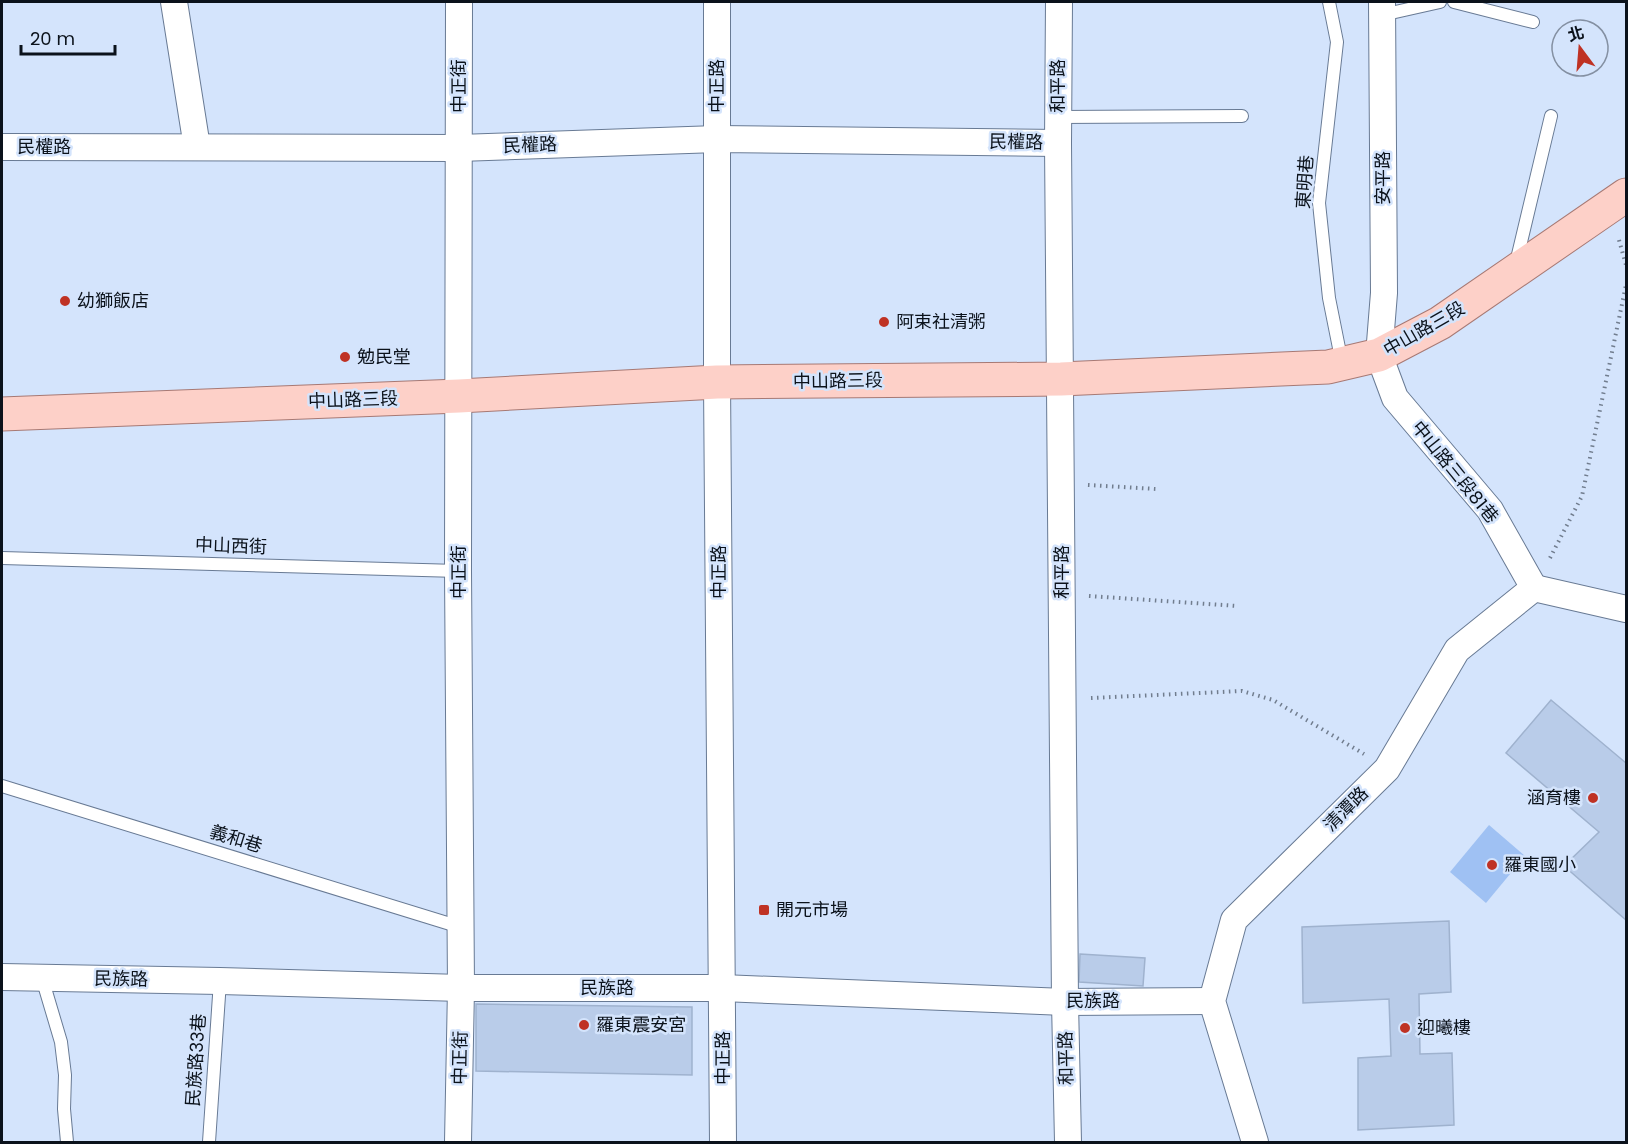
<svg xmlns="http://www.w3.org/2000/svg" width="1628" height="1144" viewBox="0 0 1628 1144" font-family="Poppins,'Noto Sans TC',sans-serif">
	<style>
		.green { fill: #9fc1f3 }
		.building { fill: #b9cce9; stroke: #9fb2ce; stroke-width: 1.5 }
		.lines { fill: none; stroke-linecap: round; stroke-linejoin: round }
		.service-casing { stroke: #687a94; stroke-width: 14 }
		.minor-casing { stroke: #687a94; stroke-width: 28 }
		.primary-casing { stroke: #a77974; stroke-width: 35 }
		.path { stroke: #717d8e; stroke-width: 4; stroke-dasharray: 1.5 4.5; stroke-linecap: butt }
		.service { stroke: #fff; stroke-width: 12 }
		.minor { stroke: #fff; stroke-width: 26 }
		.primary { stroke: #fdd0c8; stroke-width: 33 }
		.poi-dot { fill: #bf3224; stroke: #d4e4fc; stroke-width: 2 }
		.labels { text-anchor: middle; stroke-width: 5; stroke-linejoin: round; paint-order: stroke }
		.street-label { font-size: 18px; fill: #0b121b; stroke: #d4e4fc }
		.poi-label { font-size: 18px; fill: #0b121b; stroke: #d4e4fc; text-anchor: start }
	</style>
	<rect width="100%" height="100%" fill="#d4e4fc"/>
	<!-- green -->
	<path class="green" d="M1489 825 1525 856 1486 903 1450 872Z"/>
	<!-- building -->
	<g class="building">
		<path d="M1551 700 1626 763V920L1564 866 1599 832 1506 753Z"/>
		<path d="M1449 921 1451 992 1419 994 1420 1054 1452 1053 1454 1125 1358 1130V1058L1391 1056 1389 999 1303 1003 1302 927Z"/>
		<path d="M1080 954 1145 958 1143 986 1079 982Z"/>
		<path d="M476 1004 692 1007V1075L476 1071Z"/>
	</g>
	<g class="lines">
		<defs>
			<g id="service">
				<path d="M1329 2 1337 42 1319 203 1329 298 1342 363"/>
				<path d="M1454 2 1533 22"/>
				<path d="M1382 15 1440 2"/>
				<path d="M1058 117 1242 116"/>
				<path d="M1516 263 1551 116"/>
				<path d="M2 558 458 571"/>
				<path d="M2 786 460 927"/>
				<path d="M42 978 61 1042 65 1075 64 1109 67 1142"/>
				<path d="M209 1142 220 981"/>
			</g>
			<g id="minor">
				<path d="M174 2 197 147"/>
				<path d="M717 2V382L723 1142"/>
				<path d="M1059 2 1058 143 1065 1002 1068 1142"/>
				<path d="M1382 2 1384 293 1379 355 1395 398 1490 510 1534 588"/>
				<path d="M2 147 459 148 717 139 1058 143"/>
				<path d="M1534 588 1626 609"/>
				<path d="M2 977 220 981 461 988H722L1065 1002 1212 1001"/>
				<path d="M458 1142 461 988 458 571 459 2"/>
				<path d="M1255 1142 1212 1001 1234 920 1387 769 1457 650 1534 588"/>
			</g>
			<path id="primary" d="M2 414 459 396 717 382 1061 379 1328 367 1379 355 1440 323 1626 195"/>
		</defs>
		<!-- service casing -->
		<use href="#service" class="service-casing"/>
		<!-- minor casing -->
		<use href="#minor" class="minor-casing"/>
		<!-- primary casing -->
		<use href="#primary" class="primary-casing"/>
		<!-- path -->
		<g class="path">
			<path d="M1619 240 1626 265"/>
			<path d="M1088 485 1156 489"/>
			<path d="M1550 558 1582 496 1626 285"/>
			<path d="M1089 596 1238 606"/>
			<path d="M1091 698 1242 691 1273 700 1364 754"/>
		</g>
		<!-- service -->
		<use href="#service" class="service"/>
		<!-- minor -->
		<use href="#minor" class="minor"/>
		<!-- primary -->
		<use href="#primary" class="primary"/>
	</g>
	<!-- markers -->
	<g class="poi-dot">
		<circle cx="65" cy="301" r="6"/>
		<circle cx="884" cy="322" r="6"/>
		<circle cx="345" cy="357" r="6"/>
		<circle cx="1593" cy="798" r="6"/>
		<circle cx="1492" cy="865" r="6"/>
		<rect x="758" y="904" width="12" height="12" rx="3"/>
		<circle cx="584" cy="1025" r="6"/>
		<circle cx="1405" cy="1028" r="6"/>
	</g>
	<g class="labels">
		<!-- street labels -->
		<g class="street-label">
			<text transform="translate(459 86) rotate(-90)" y="6">中正街</text>
			<text transform="translate(717 86) rotate(-90)" y="6">中正路</text>
			<text transform="translate(1058 86) rotate(-90)" y="6">和平路</text>
			<text transform="translate(1016 142) rotate(1)" y="6">民權路</text>
			<text transform="translate(530 145) rotate(-2)" y="6">民權路</text>
			<text x="44" y="153">民權路</text>
			<text transform="translate(1383 178) rotate(-90)" y="6">安平路</text>
			<text transform="translate(1305 182) rotate(-86)" y="6">東明巷</text>
			<text transform="translate(1424 329) rotate(-30)" y="6">中山路三段</text>
			<text transform="translate(838 381) rotate(-1)" y="6">中山路三段</text>
			<text transform="translate(353 400) rotate(-2)" y="6">中山路三段</text>
			<text transform="translate(1455 472) rotate(51)" y="6">中山路三段81巷</text>
			<text transform="translate(231 546) rotate(2)" y="6">中山西街</text>
			<text transform="translate(459 572) rotate(-90)" y="6">中正街</text>
			<text transform="translate(719 572) rotate(-90)" y="6">中正路</text>
			<text transform="translate(1062 572) rotate(-90)" y="6">和平路</text>
			<text transform="translate(1346 809) rotate(-45)" y="6">清潭路</text>
			<text transform="translate(236 839) rotate(17)" y="6">義和巷</text>
			<text transform="translate(121 979) rotate(1)" y="6">民族路</text>
			<text x="607" y="994">民族路</text>
			<text x="1093" y="1007">民族路</text>
			<text transform="translate(460 1058) rotate(-89)" y="6">中正街</text>
			<text transform="translate(723 1058) rotate(-90)" y="6">中正路</text>
			<text transform="translate(1066 1058) rotate(-91)" y="6">和平路</text>
			<text transform="translate(196 1060) rotate(-86)" y="6">民族路33巷</text>
		</g>
		<!-- poi labels -->
		<g class="poi-label">
			<text x="77" y="307">幼獅飯店</text>
			<text x="896" y="328">阿束社清粥</text>
			<text x="357" y="363">勉民堂</text>
			<text x="1581" y="804" text-anchor="end">涵育樓</text>
			<text x="1504" y="871">羅東國小</text>
			<text x="776" y="916">開元市場</text>
			<text x="596" y="1031">羅東震安宮</text>
			<text x="1417" y="1034">迎曦樓</text>
		</g>
	</g>
	<!-- border -->
	<rect width="1628" height="1144" fill="none" stroke="#0b121b" stroke-width="6"/>
	<!-- north arrow -->
	<g transform="translate(1580 48) rotate(344)"><circle r="28" fill="#d4e4fc" stroke="#8490a2" stroke-width="1.5"/>
	<path d="M0-4.5L10 22L0 15L-10 22Z" fill="#bf3224"/>
	<text y="-9" font-size="16" font-weight="bold" text-anchor="middle" fill="#0b121b">北</text>
	</g>
	<!-- scale -->
	<path d="M21 45v9h94v-9" fill="none" stroke="#0b121b" stroke-width="3"/>
	<text x="30" y="45" font-size="18" fill="#0b121b" stroke="#d4e4fc" stroke-width="4.5" paint-order="stroke">20 m</text>
</svg>
